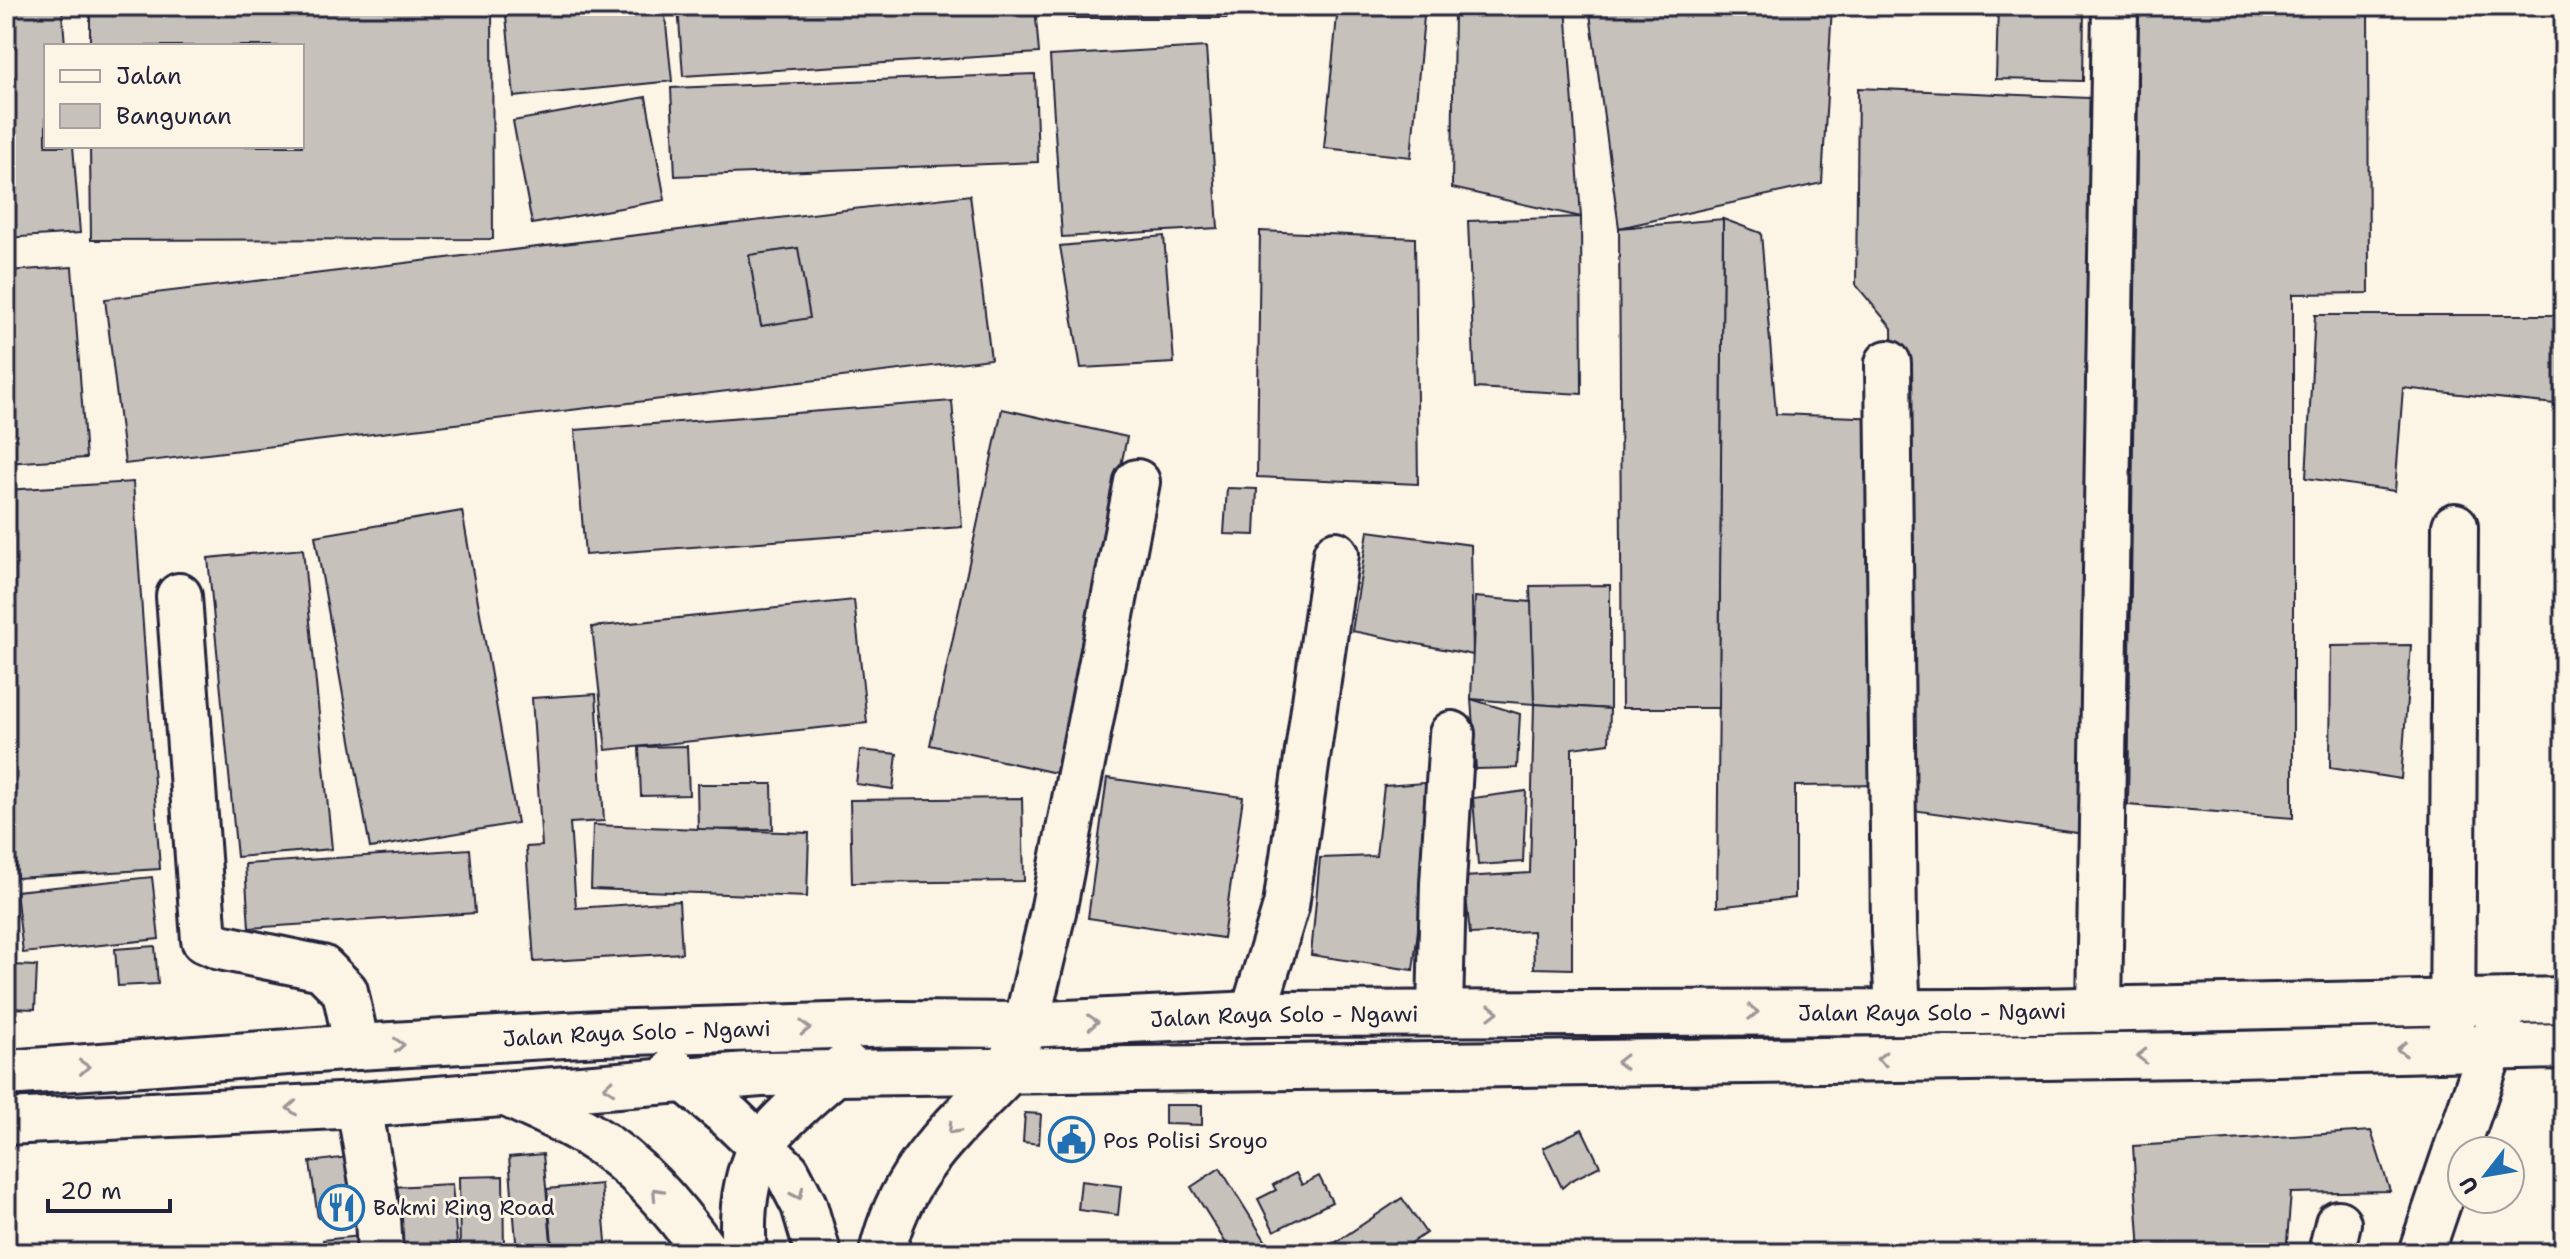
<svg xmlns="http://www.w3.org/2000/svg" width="2570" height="1259" viewBox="0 0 2570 1259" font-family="'Shantell Sans',sans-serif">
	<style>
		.building { fill: #c6c1bb; stroke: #22223b; stroke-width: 2 }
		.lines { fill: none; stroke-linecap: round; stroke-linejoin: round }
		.minor-casing { stroke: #22223b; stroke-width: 50 }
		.highway-casing { stroke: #22223b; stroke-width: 50 }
		.minor { stroke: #fcf5e5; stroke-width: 44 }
		.highway { stroke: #fcf5e5; stroke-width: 44 }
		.oneway { stroke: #9a9698 }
		.labels { text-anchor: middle; stroke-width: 6; stroke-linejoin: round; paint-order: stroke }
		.street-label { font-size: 22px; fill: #22223b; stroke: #fcf5e5 }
		.poi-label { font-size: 22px; fill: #22223b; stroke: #fcf5e5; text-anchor: start }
	</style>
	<rect width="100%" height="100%" fill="#fcf5e5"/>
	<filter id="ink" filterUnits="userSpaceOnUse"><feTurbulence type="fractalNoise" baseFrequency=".0125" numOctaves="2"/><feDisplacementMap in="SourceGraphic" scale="16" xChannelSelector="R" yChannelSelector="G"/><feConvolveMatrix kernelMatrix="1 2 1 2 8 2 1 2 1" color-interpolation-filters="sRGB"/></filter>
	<g filter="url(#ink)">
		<!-- building -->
		<g class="building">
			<path d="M6 6H62L65 46H46V146H73L80 233 6 238Z"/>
			<path d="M90 6H492L493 239 91 240 90 146H302V46H90Z"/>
			<path d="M505 6H664L672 81 514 97Z"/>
			<path d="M678 6H1035L1039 53 683 76Z"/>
			<path d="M1067 6H1225L1227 18H1068Z"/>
			<path d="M1338 6H1425L1411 157 1324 148Z"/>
			<path d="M1454 6H1566L1581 217 1452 188Z"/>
			<path d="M1589 6H1832L1822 183 1619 228Z"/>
			<path d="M1998 6H2084L2083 81 1996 79Z"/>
			<path d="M2139 6H2368L2369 293 2293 294V818L2128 805Z"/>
			<path d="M1206 47 1218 228 1062 237 1050 56Z"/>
			<path d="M1035 74 1038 162 675 176 671 88Z"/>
			<path d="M1858 88 2112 99 2099 836 1898 808 1892 328 1856 285Z"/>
			<path d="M646 97 665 200 532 224 513 121Z"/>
			<path d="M970 195 991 359 125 464 105 299Z"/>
			<path d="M1581 217 1582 394 1475 388 1468 221Z"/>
			<path d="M1723 219 1761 233 1776 414 1884 418 1885 785 1795 786V898L1717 907Z"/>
			<path d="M1723 219 1719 708H1622L1619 228Z"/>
			<path d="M1260 231 1415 238 1418 484 1257 477Z"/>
			<path d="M1164 236 1174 363 1081 368 1060 246Z"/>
			<path d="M798 248 810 318 761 326 749 255Z"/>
			<path d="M72 267 86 458 6 463V271Z"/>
			<path d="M2315 315H2564V405L2403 388 2395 491 2306 478Z"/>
			<path d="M952 401 962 527 585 555 575 430Z"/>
			<path d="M1002 409 1127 437 1056 773 930 745Z"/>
			<path d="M133 482 160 869 17 878 6 733V490Z"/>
			<path d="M1227 488 1257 489 1255 535 1224 534Z"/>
			<path d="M462 511 517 823 370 848 315 536Z"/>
			<path d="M1368 531 1471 545 1473 655 1352 631Z"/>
			<path d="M303 549 332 849 237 857 208 558Z"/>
			<path d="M1610 585V709L1534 704 1530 586Z"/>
			<path d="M1475 597 1531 602 1534 704 1471 699Z"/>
			<path d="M854 600 867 723 606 750 592 627Z"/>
			<path d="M2411 645 2401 779 2330 768 2331 646Z"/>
			<path d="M596 694 604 821 570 823 576 908 679 901 682 953 534 962 526 847 542 846 532 698Z"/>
			<path d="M1471 699 1520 714 1517 768 1476 769Z"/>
			<path d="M1534 704 1610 709 1609 743 1572 748V969L1534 968 1533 931 1470 934 1464 877 1530 873Z"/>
			<path d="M687 746 689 795 641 796 639 747Z"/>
			<path d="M860 750 897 754 893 789 856 784Z"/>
			<path d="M1107 778 1243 797 1223 938 1088 918Z"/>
			<path d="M1437 782 1413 970 1311 955 1320 858 1376 856 1384 786Z"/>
			<path d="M697 784H772L773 829 698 830Z"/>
			<path d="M1526 791 1523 862 1478 865 1473 798Z"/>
			<path d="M1022 798 1024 881 852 883 850 800Z"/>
			<path d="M593 825 809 833 807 897 591 889Z"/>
			<path d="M470 849 475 913 249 928 245 864Z"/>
			<path d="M152 877 159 939 23 953 16 891Z"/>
			<path d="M155 946 158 984 118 986 115 949Z"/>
			<path d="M11 965 37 966 35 1009 10 1008Z"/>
			<path d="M1165 1105H1202V1125L1165 1124Z"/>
			<path d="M1025 1113 1041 1114 1039 1144 1023 1142Z"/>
			<path d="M1582 1129 1600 1166 1570 1181 1562 1188 1543 1148Z"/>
			<path d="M2371 1131 2390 1191 2291 1193 2286 1253H2140L2133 1146Z"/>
			<path d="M543 1154 552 1253H517L509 1157Z"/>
			<path d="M355 1156 362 1214 318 1218 310 1162Z"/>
			<path d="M1220 1168 1273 1253H1232L1191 1187Z"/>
			<path d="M1296 1173 1302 1185 1319 1176 1332 1202 1274 1231 1258 1199 1276 1190 1273 1185Z"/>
			<path d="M503 1176 504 1253H460L459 1177Z"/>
			<path d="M1081 1181 1121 1186 1118 1215 1078 1210Z"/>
			<path d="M452 1184 457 1244 395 1247 391 1187Z"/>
			<path d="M601 1184 607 1253H553L547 1189Z"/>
			<path d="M1402 1198 1426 1233 1396 1253H1320Z"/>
			<path d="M360 1236 362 1253H324L323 1240Z"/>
		</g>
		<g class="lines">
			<defs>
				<g id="minor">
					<path d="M1888 363 1894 930 1898 1012"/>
					<path d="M179 596 204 940 220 947 322 968 345 991 357 1047"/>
					<path d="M2099 1010 2115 6"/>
					<path d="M1440 1012 1443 884 1452 734"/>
					<path d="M1253 1014 1286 906 1336 554"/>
					<path d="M2452 1048 2455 526"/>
					<path d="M1012 1059 1026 1025 1053 912 1137 482"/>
					<path d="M359 1105 378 1218 380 1253"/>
					<path d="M2331 1253 2338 1223"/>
					<path d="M2421 1253 2503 1013"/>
				</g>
				<g id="highway">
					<path d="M674 1070 730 1117 787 1172 804 1205 818 1253"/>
					<path id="s1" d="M6 1073 357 1047 600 1033 898 1024 1026 1025 1253 1014 1983 1012 2564 1000"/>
					<path d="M509 1095C535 1108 563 1119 587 1134 636 1163 674 1208 706 1253"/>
					<path d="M6 1122 359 1105 761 1074 2195 1055 2564 1046"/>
					<path d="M744 1253C741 1218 744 1180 760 1148 770 1128 826 1079 846 1065"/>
					<path d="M882 1253C900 1172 952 1130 1007 1072"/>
				</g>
			</defs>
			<!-- minor casing -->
			<use href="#minor" class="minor-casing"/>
			<!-- highway casing -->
			<use href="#highway" class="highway-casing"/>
			<!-- minor -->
			<use href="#minor" class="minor"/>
			<!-- highway -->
			<use href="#highway" class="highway"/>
		</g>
		<!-- one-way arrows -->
		<defs><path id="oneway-chevron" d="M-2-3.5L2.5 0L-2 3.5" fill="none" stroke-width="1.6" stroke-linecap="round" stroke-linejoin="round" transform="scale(2)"/></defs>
		<g class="oneway">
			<use href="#oneway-chevron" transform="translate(1493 1012)"/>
			<use href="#oneway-chevron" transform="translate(1753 1012)"/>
			<use href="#oneway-chevron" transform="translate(1093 1022) rotate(-3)"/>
			<use href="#oneway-chevron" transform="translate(805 1028) rotate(-1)"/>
			<use href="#oneway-chevron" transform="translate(399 1045) rotate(-3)"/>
			<use href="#oneway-chevron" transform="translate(2402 1049) rotate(178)"/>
			<use href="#oneway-chevron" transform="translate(2142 1056) rotate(179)"/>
			<use href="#oneway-chevron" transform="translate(1882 1059) rotate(179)"/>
			<use href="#oneway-chevron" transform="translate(1622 1062) rotate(180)"/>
			<use href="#oneway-chevron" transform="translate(84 1067) rotate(-4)"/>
			<use href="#oneway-chevron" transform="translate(609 1087) rotate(175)"/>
			<use href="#oneway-chevron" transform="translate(292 1108) rotate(177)"/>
			<use href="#oneway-chevron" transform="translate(953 1129) rotate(134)"/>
			<use href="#oneway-chevron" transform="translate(657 1193) rotate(-133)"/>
			<use href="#oneway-chevron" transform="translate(798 1194) rotate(64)"/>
		</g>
	</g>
	<!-- icons -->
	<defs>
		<symbol id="civic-ring" viewBox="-11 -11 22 22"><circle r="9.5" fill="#fcf5e5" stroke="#1f6fb2" stroke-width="1.5"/><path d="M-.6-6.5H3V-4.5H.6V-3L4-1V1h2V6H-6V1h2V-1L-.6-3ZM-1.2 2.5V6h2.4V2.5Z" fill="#1f6fb2"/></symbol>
		<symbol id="restaurant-ring" viewBox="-11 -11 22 22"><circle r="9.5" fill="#fcf5e5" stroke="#1f6fb2" stroke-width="1.5"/><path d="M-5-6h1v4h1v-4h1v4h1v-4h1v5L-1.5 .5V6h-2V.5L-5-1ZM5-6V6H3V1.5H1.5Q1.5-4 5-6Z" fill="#1f6fb2"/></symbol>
	</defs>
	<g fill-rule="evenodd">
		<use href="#civic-ring" x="1046" y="1114" width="51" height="51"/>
		<use href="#restaurant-ring" x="316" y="1182" width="51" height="51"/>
	</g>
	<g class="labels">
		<!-- street labels -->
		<g class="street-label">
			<text dy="8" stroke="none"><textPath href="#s1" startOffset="1928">Jalan Raya Solo - Ngawi</textPath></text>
			<text dy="8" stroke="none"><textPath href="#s1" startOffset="1280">Jalan Raya Solo - Ngawi</textPath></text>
			<text dy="8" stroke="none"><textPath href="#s1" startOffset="632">Jalan Raya Solo - Ngawi</textPath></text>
		</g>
		<!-- poi labels -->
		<g class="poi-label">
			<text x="1103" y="1148">Pos Polisi Sroyo</text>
			<text x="373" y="1215">Bakmi Ring Road</text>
		</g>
	</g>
	<!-- margin -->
	<rect width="2570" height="1259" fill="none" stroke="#fcf5e5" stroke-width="32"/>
	<rect x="16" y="16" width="2538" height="1227" fill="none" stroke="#22223b" stroke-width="3" filter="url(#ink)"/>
	<!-- legend -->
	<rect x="44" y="44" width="260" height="104" fill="#fcf5e5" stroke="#a5a1a1" stroke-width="2"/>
	<rect x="60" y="70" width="40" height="12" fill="#fcf5e5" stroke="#a5a1a1" stroke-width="2"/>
	<text x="116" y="84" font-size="24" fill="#22223b">Jalan</text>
	<rect x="60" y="104" width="40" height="24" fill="#c6c1bb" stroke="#a5a1a1" stroke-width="2"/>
	<text x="116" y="124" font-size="24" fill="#22223b">Bangunan</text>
	<!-- north arrow -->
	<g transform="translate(2486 1175) rotate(239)"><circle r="38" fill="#fcf5e5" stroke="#a5a1a1" stroke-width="2"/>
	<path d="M0-6L14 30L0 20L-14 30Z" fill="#1f6fb2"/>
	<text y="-12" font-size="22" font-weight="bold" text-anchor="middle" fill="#22223b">U</text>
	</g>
	<!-- scale -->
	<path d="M48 1199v12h122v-12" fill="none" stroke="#22223b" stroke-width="4"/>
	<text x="60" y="1199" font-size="24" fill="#22223b" stroke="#fcf5e5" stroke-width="6" paint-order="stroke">20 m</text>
</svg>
